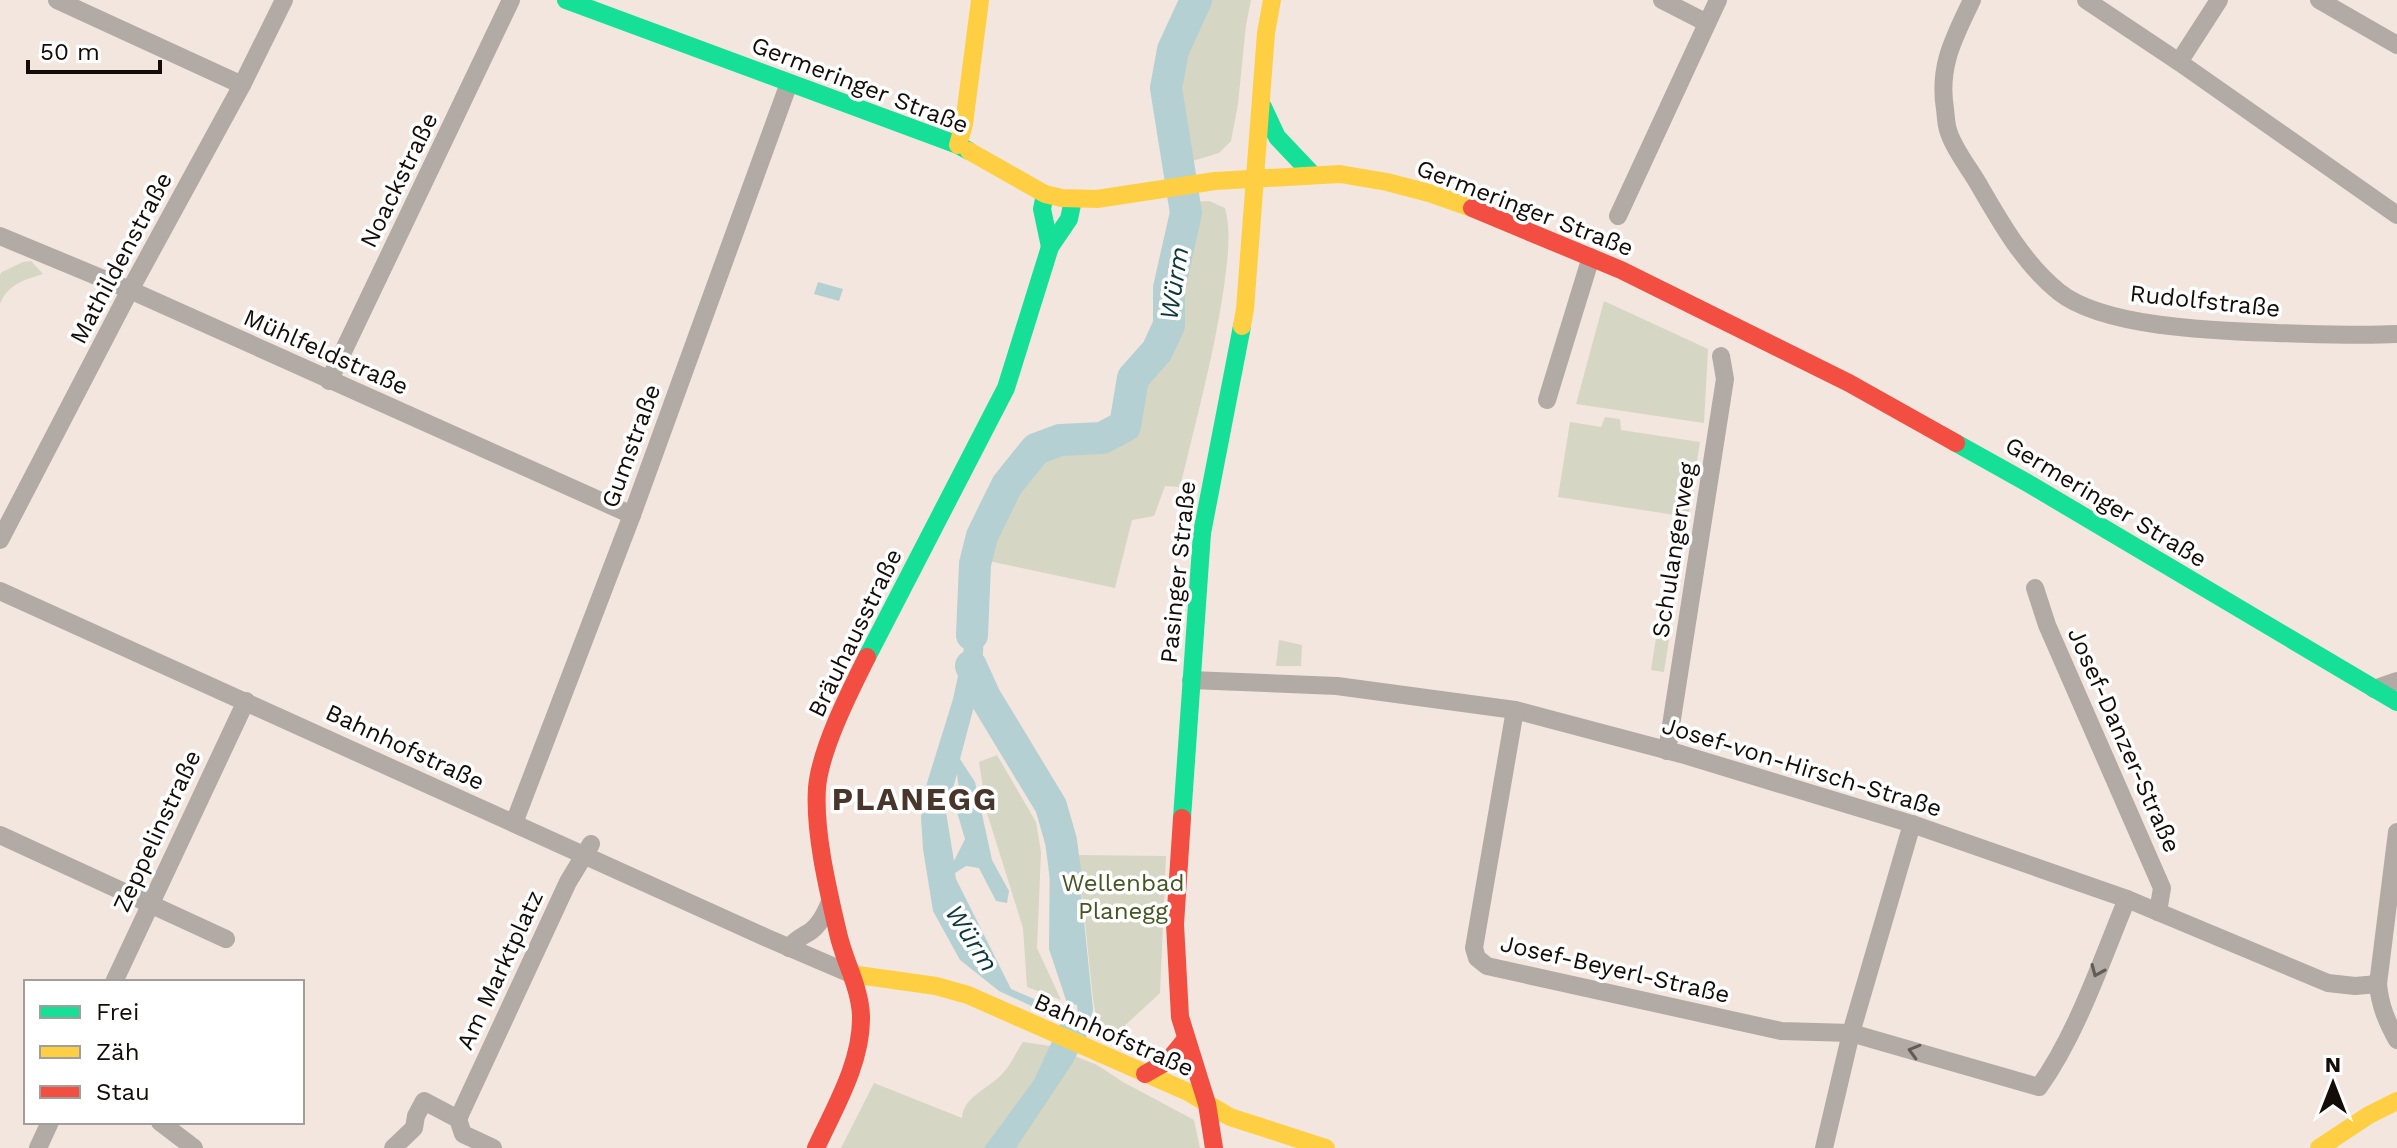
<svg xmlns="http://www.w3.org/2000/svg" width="2397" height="1148" viewBox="0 0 2397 1148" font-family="'Work Sans',sans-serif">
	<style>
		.green { fill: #d5d6c3 }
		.water { fill: #b4d0d2; fill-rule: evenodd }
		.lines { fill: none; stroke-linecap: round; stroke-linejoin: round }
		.river { stroke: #b4d0d2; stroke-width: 32 }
		.street { stroke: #b2aaa5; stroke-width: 18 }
		.fast { stroke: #16e098; stroke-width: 18 }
		.slow { stroke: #ffcf43; stroke-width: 18 }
		.jam { stroke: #f24e42; stroke-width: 18 }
		.oneway { stroke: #635b56 }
		.labels { text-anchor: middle; stroke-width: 7; stroke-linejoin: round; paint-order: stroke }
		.street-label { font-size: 24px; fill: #140c08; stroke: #fff }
		.park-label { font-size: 24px; fill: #445622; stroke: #fff }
		.water-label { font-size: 26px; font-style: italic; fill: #0b383c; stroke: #fff }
		.district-label { font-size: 32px; font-weight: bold; letter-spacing: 2px; fill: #48362c; stroke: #fff }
	</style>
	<rect width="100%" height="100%" fill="#f3e6df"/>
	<!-- green -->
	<g class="green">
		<path d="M1207 0H1251L1246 25 1238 104 1231 141 1219 153 1189 162 1175 83 1184 51Z"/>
		<path d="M1209 201 1225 208C1232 234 1227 261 1224 287 1214 355 1196 420 1180 487L1165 486 1154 516 1132 520 1115 588 989 561C998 526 1020 467 1055 450 1068 444 1089 450 1104 447 1114 445 1124 437 1132 433L1143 382 1166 358 1177 324 1178 289 1189 250 1193 202Z"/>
		<path d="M31 261 43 274C24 280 8 284 0 304V275L2 272 23 262Z"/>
		<path d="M1604 301 1708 349 1704 423 1576 404Z"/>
		<path d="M1605 417 1620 419 1621 430 1700 442 1664 672 1651 670 1675 515 1558 497 1570 422 1601 427Z"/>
		<path d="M1279 640 1302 645 1301 666H1276Z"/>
		<path d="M997 755 1036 822 1041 852 1037 948 1061 1000 1027 987 1023 928 987 813 979 762Z"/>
		<path d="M1078 855 1166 856 1160 993 1120 1030 1097 1022 1093 999Z"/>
		<path d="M1023 1042 1050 1046 1097 1065 1123 1082 1194 1120 1200 1148H841L874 1083 962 1118C963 1097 988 1089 1001 1075 1010 1067 1016 1052 1023 1042Z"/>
	</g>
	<!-- water -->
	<g class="water">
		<path d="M818 282 843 289 839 301 814 294Z"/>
		<path d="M975 591 985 606 982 676 960 759 975 782 992 860 1009 891 1007 903 996 901 979 868 966 866 955 873 956 879 1011 989 1065 1012 1078 1013 1077 1005 1067 1003 1049 949 1050 840 1065 837 1076 842 1093 1009 1090 1029 1072 1064 1016 1148H984L1034 1080 1062 1020 999 991 960 960 933 911 923 849 921 817 927 783 953 699 965 644 968 606ZM957 774 959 790 957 812 965 839 954 861 946 812Z"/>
	</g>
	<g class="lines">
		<!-- river -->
		<g class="river">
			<path d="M972 635 975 564 982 536 1007 485 1036 449 1060 440 1102 438 1125 426 1133 378 1157 351 1169 325V288L1186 213 1166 88 1173 50 1196 0"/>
			<path d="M971 666 985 697 1051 806 1061 841 1066 879"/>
		</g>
		<!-- street -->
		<g class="street">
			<path d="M57 0 242 85"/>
			<path d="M1662 0 1707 23"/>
			<path d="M1972 0C1954 38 1938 66 1945 109 1946 117 1946 126 1949 133 1955 151 1970 169 1979 185 2001 223 2024 264 2059 292 2104 328 2219 331 2276 333 2317 334 2356 336 2397 334"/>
			<path d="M2086 0 2179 62 2397 215"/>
			<path d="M2319 0 2397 45"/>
			<path d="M2179 62 2219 0"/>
			<path d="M1618 216 1718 0"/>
			<path d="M0 236 130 290 632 515"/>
			<path d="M329 381 511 0"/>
			<path d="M1547 400 1591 257"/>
			<path d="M0 540 130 290 242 85 284 0"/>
			<path d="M2035 588 2047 625 2162 888 2158 912"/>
			<path d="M0 591 767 938 851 974"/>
			<path d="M1191 680 1337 686 1515 710 1681 754 1912 824 2127 899 2328 983 2355 986 2378 984"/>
			<path d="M2374 689 2397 681"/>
			<path d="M1515 710 1474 948 1477 958 1487 966 1781 1031 1851 1033 2039 1087C2077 1034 2102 959 2127 899"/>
			<path d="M1667 751 1725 379 1721 356"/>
			<path d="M514 823 632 515 789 83"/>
			<path d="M2397 832 2378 984C2380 1006 2387 1022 2397 1040"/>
			<path d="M0 835 226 939"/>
			<path d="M789 948C795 939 802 937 811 931 821 923 825 913 830 902"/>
			<path d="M114 982 246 701"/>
			<path d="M458 1119 568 882 591 844"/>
			<path d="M160 1122 194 1148"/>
			<path d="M38 1148 50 1122"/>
			<path d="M393 1148 414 1128 416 1116 424 1101 458 1119 463 1134 493 1148"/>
			<path d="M1824 1148 1851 1033 1912 824"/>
		</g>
		<!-- fast -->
		<g class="fast">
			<path d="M566 0 958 145 969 151"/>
			<path d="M1263 107 1277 137 1312 174"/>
			<path d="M1045 194 1042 209 1050 247"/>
			<path d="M1956 443 2031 485 2397 702"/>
			<path d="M867 657 1006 388 1050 247 1069 219 1073 200"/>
			<path d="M1182 818 1202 533 1242 326"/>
		</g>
		<!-- slow -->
		<g class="slow">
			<path d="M958 145 964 124 980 0"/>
			<path d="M969 151 1045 194 1062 198 1097 199 1215 181 1340 174 1387 182 1429 193 1472 208"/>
			<path d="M1242 326 1245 309 1266 33 1272 0"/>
			<path d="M851 974 936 986 968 995 1188 1092 1230 1117 1326 1148"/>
			<path d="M2319 1148 2369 1115 2397 1101"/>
		</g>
		<!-- jam -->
		<g class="jam">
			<path d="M1472 208 1621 270 1849 383 1956 443"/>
			<path d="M1182 818 1175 924 1180 1017 1207 1104 1214 1148"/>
			<path d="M1145 1074 1168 1061 1186 1039"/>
			<path d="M816 1148C835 1107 862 1062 861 1016 860 987 844 961 838 933 828 890 814 832 817 788 820 750 850 691 867 657"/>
		</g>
	</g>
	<!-- one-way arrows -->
	<defs><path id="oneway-chevron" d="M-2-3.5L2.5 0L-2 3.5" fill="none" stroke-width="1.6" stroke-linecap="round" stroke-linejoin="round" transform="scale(2)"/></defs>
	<g class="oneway">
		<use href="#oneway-chevron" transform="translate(2097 971) rotate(113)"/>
		<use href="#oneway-chevron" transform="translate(1914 1051) rotate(-164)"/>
	</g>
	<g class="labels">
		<!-- street labels -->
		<g class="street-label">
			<text transform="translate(860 85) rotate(21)" y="8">Germeringer Straße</text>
			<text transform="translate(399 180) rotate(-64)" y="8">Noackstraße</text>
			<text transform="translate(1525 208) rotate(21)" y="8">Germeringer Straße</text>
			<text transform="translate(121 258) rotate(-62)" y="8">Mathildenstraße</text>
			<text transform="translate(2205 301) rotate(6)" y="8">Rudolfstraße</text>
			<text transform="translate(326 352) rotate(24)" y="8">Mühlfeldstraße</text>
			<text transform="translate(631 446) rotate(-70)" y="8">Gumstraße</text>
			<text transform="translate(2106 502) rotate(31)" y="8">Germeringer Straße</text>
			<text transform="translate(1674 550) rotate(-81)" y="8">Schulangerweg</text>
			<text transform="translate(1178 572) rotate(-84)" y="8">Pasinger Straße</text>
			<text transform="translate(855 633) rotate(-64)" y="8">Bräuhausstraße</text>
			<text transform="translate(2124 740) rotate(66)" y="8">Josef-Danzer-Straße</text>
			<text transform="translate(405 747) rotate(25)" y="8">Bahnhofstraße</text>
			<text transform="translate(1802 767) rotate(17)" y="8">Josef-von-Hirsch-Straße</text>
			<text transform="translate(157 831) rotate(-65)" y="8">Zeppelinstraße</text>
			<text transform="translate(1615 969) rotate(13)" y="8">Josef-Beyerl-Straße</text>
			<text transform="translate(500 970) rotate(-65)" y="8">Am Marktplatz</text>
			<text transform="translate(1114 1035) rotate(24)" y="8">Bahnhofstraße</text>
		</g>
		<!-- park labels -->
		<g class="park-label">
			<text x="1123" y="891">Wellenbad<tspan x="1123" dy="28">Planegg</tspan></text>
		</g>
		<!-- water labels -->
		<g class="water-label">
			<text transform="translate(1174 283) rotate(-81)" y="9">Würm</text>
			<text transform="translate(972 938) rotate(57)" y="9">Würm</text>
		</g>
		<!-- district labels -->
		<g class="district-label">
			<text x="915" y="810">PLANEGG</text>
		</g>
	</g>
	<!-- legend -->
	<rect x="24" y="980" width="280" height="144" fill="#ffffff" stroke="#a19e9c" stroke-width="2"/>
	<rect x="40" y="1006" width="40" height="12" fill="#16e098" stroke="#a19e9c" stroke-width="2"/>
	<text x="96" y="1020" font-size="24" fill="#140c08">Frei</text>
	<rect x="40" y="1046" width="40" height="12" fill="#ffcf43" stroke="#a19e9c" stroke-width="2"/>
	<text x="96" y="1060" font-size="24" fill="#140c08">Zäh</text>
	<rect x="40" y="1086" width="40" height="12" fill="#f24e42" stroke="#a19e9c" stroke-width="2"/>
	<text x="96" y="1100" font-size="24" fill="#140c08">Stau</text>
	<!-- north arrow -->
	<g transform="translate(2333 1084)" stroke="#ffffff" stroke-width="6" paint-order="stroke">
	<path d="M0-6L14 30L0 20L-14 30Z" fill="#140c08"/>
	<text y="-12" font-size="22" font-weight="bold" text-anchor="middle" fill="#140c08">N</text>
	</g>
	<!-- scale -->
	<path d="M28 60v12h132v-12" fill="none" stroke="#140c08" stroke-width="4"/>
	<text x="40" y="60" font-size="24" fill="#140c08" stroke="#ffffff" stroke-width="6" paint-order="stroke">50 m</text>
</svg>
